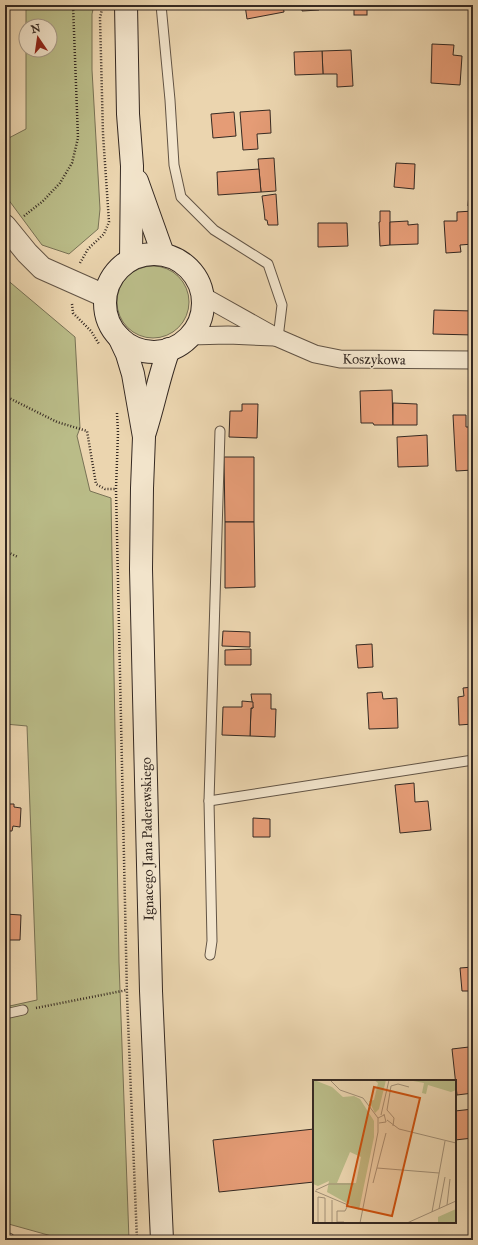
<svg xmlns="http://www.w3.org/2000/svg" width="478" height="1245" viewBox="0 0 478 1245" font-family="'IM FELL Great Primer',serif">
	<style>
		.green { fill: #babc88; stroke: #787255 }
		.building { fill: #e59c76; stroke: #352922 }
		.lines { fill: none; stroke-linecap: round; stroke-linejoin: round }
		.service-casing { stroke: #625445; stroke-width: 11 }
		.minor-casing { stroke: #625445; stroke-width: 19 }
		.tertiary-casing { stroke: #625445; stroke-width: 24 }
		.secondary-casing { stroke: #352922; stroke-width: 24 }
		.path { stroke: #352922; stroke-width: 2.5; stroke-dasharray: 1 2; stroke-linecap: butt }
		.service { stroke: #f2e4cb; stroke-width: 9 }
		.minor { stroke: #f2e4cb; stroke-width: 17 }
		.tertiary { stroke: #f2e4cb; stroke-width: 22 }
		.secondary { stroke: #f2e4cb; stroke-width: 22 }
		.labels { text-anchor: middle; stroke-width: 3; stroke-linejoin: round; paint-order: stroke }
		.street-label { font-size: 14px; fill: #352922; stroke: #f2e4cb }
		.inset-road { fill: none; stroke: #a29077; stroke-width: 1 }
		.view { fill: #cd520f; fill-opacity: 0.15; stroke: #cd520f; stroke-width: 2 }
		.inset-edge { fill: none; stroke: #352922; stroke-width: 2 }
	</style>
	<rect width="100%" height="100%" fill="#ebd5af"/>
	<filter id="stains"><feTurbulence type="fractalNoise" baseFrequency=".005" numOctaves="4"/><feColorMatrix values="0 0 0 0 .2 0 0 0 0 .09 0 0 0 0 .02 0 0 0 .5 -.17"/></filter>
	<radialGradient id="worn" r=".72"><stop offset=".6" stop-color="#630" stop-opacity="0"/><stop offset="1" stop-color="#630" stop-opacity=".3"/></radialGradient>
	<!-- green -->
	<g class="green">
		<path d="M26 5H94L92 14V70L100 209 98 229 69 254 42 245 5 195V140L26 129V50H50V26H26Z"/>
		<circle cx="153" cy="302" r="36"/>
		<path d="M5 278 75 337 80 428 77 436 90 491 111 498 119 962 129 1240H66L5 1223V1007L37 1000 27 726 5 724Z"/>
	</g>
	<!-- building -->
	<g class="building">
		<path d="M245 5H283L284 12 247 19Z"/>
		<path d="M302 5H319V10L302 11Z"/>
		<rect x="354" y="5" width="13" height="10"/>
		<path d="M432 44 454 45 453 55 462 56 460 85 431 83Z"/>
		<path d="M351 50 353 86 337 87V74H323L322 51Z"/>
		<path d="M322 51 323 74 295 75 294 52Z"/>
		<path d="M270 110 271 133 257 134 258 149 243 150 240 112Z"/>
		<path d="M234 112 236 136 213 138 211 114Z"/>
		<path d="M274 158 276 191 261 192 258 159Z"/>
		<path d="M396 163 415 164 414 189 394 187Z"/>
		<path d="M259 169 261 192 218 195 217 172Z"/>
		<path d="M469 193H473V206H468Z"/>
		<path d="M276 194 278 225H268L267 220H265L264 210 262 196Z"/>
		<path d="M380 211H390V245L380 246 379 222H380Z"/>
		<path d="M473 211V244L460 245 461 252 446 253 444 221H457V212Z"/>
		<path d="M408 221V225L418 224V244L390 245V222Z"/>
		<path d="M318 223H347L348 246 318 247Z"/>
		<path d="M434 310 473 311V335L433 334Z"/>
		<path d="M392 390 393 425H374L373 423H361L360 391Z"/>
		<path d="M393 403 417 404V425H393Z"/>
		<path d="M242 404H258L257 438 229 437 230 411H242Z"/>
		<path d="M453 415H466V427H473V470L456 471Z"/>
		<path d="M427 435 428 466 398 467 397 437Z"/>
		<path d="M224 457H254V522H225Z"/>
		<path d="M225 522H254L255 587 225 588Z"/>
		<path d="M223 631 250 632V647L222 646Z"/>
		<path d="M372 644 373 667 358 668 356 645Z"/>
		<path d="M251 649V665H225V650Z"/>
		<path d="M473 687V724L459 725 458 697 464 696 463 688Z"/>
		<path d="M382 692 383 699 397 698 398 728 369 729 367 693Z"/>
		<path d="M251 694H271V709H276L275 737 250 736 251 708H253Z"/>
		<path d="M242 701 253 702V708H251L250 736 222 735 223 707H242Z"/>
		<path d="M414 783 415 802 428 801 431 830 400 833 395 785Z"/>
		<path d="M5 804H14V807L21 808 20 827 13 826 12 831H5Z"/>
		<path d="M253 818 270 819V837H253Z"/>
		<path d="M5 914 21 915 20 940H5Z"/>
		<path d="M473 967V991H462L460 968Z"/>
		<path d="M469 1047 473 1078V1093L457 1095 452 1049Z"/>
		<path d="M473 1109V1138L455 1140V1111Z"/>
		<path d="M314 1129V1182L219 1192 213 1140Z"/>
	</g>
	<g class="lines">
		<defs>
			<g id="service">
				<path d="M161 5 170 100 174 165 181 197 214 230 268 264 282 305 278 338"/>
				<path d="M209 801 473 760"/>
				<path d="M210 955 212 941 209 801 220 431"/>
				<path d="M5 1014 23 1010"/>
				<path d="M5 1237 9 1238V1240"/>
			</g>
			<g id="minor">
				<path d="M203 296 278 338 315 354 340 359 473 360"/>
				<path d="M190 336 228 335 274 337"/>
			</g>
			<path id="tertiary" d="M5 226 27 253 42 268 105 296"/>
			<g id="secondary">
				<path d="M126 5 128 114 132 166 131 259"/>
				<path d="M137 181 163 254"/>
				<circle cx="154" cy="303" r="49"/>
				<path d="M119 337 127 354 133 374 144 437 142 488 141 569 151 991 162 1240"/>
				<path d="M145 432C154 404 159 376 169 349"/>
			</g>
		</defs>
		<!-- service casing -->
		<use href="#service" class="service-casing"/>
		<!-- minor casing -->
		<use href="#minor" class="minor-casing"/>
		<!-- tertiary casing -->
		<use href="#tertiary" class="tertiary-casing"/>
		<!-- secondary casing -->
		<use href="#secondary" class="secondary-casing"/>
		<!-- path -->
		<g class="path">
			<path d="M24 216 43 201 60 183 72 163 78 138 73 5"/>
			<path d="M80 263 88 249 104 234 109 222 103 134 100 18 103 5"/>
			<path d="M72 304 73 313 91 331 99 344"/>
			<path d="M5 396 57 422 87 431 96 484 105 489H116"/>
			<path d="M117 413 118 433 116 489 127 996 137 1240"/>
			<path d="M5 551 18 557"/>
			<path d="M36 1008 127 990"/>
		</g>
		<!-- service -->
		<use href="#service" class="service"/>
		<!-- minor -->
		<use href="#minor" class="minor"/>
		<!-- tertiary -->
		<use href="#tertiary" class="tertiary"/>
		<!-- secondary -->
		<use href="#secondary" class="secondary"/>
	</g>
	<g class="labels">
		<!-- street labels -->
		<g class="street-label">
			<text transform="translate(374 359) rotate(1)" y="5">Koszykowa</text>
			<text transform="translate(147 839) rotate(-91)" y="5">Ignacego Jana Paderewskiego</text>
		</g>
	</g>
	<!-- overview -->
	<g transform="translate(313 1080)">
		<rect width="143" height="143" fill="#ebd5af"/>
		<path d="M1 0 19 7 30 17 41 16 47 19 61 41V57L46 130 14 112 16 101 5 106 0 104ZM37 72 48 77 43 103H24ZM61 0H73L66 29 62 33 56 21 61 20 65 3ZM95 0H143V10L138 12 115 5 113 14 109 13 111 3ZM143 129V143H125V137Z" fill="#babc88" fill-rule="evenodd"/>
		<path class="inset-road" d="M17 0 27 10 50 18 65 38M68 35 76 0M74 40 86 49 143 63M66 43 73 42 71 34M80 46 81 38 74 30 78 6 85 4 96 7M64 88 126 93M60 103 73 53M3 110 16 104H41M2 111 35 125 32 131H24V142H31M134 125 137 99M126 129 132 97M119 132 132 61M5 143V117L12 118V143M19 143V120M47 143 65 52V38L71 35M94 143 143 121"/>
		<path class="view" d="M61 7 107 18 79 136 34 126Z"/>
		<rect width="143" height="143" class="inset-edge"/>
	</g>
	<!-- margin -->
	<rect width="478" height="1245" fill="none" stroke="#ebd5af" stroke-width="20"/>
	<rect x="6" y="6" width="466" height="1233" fill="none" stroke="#352922" stroke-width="2"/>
	<rect x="10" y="10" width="458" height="1225" fill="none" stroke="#352922"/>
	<!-- north arrow -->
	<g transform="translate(38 38) rotate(347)"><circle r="19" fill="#f2e4cb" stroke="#a69987"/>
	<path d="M0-3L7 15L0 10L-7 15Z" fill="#8f2418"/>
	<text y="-6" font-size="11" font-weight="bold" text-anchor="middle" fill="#352922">N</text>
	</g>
	<rect width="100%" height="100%" filter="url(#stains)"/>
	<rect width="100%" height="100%" fill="url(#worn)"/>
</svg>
